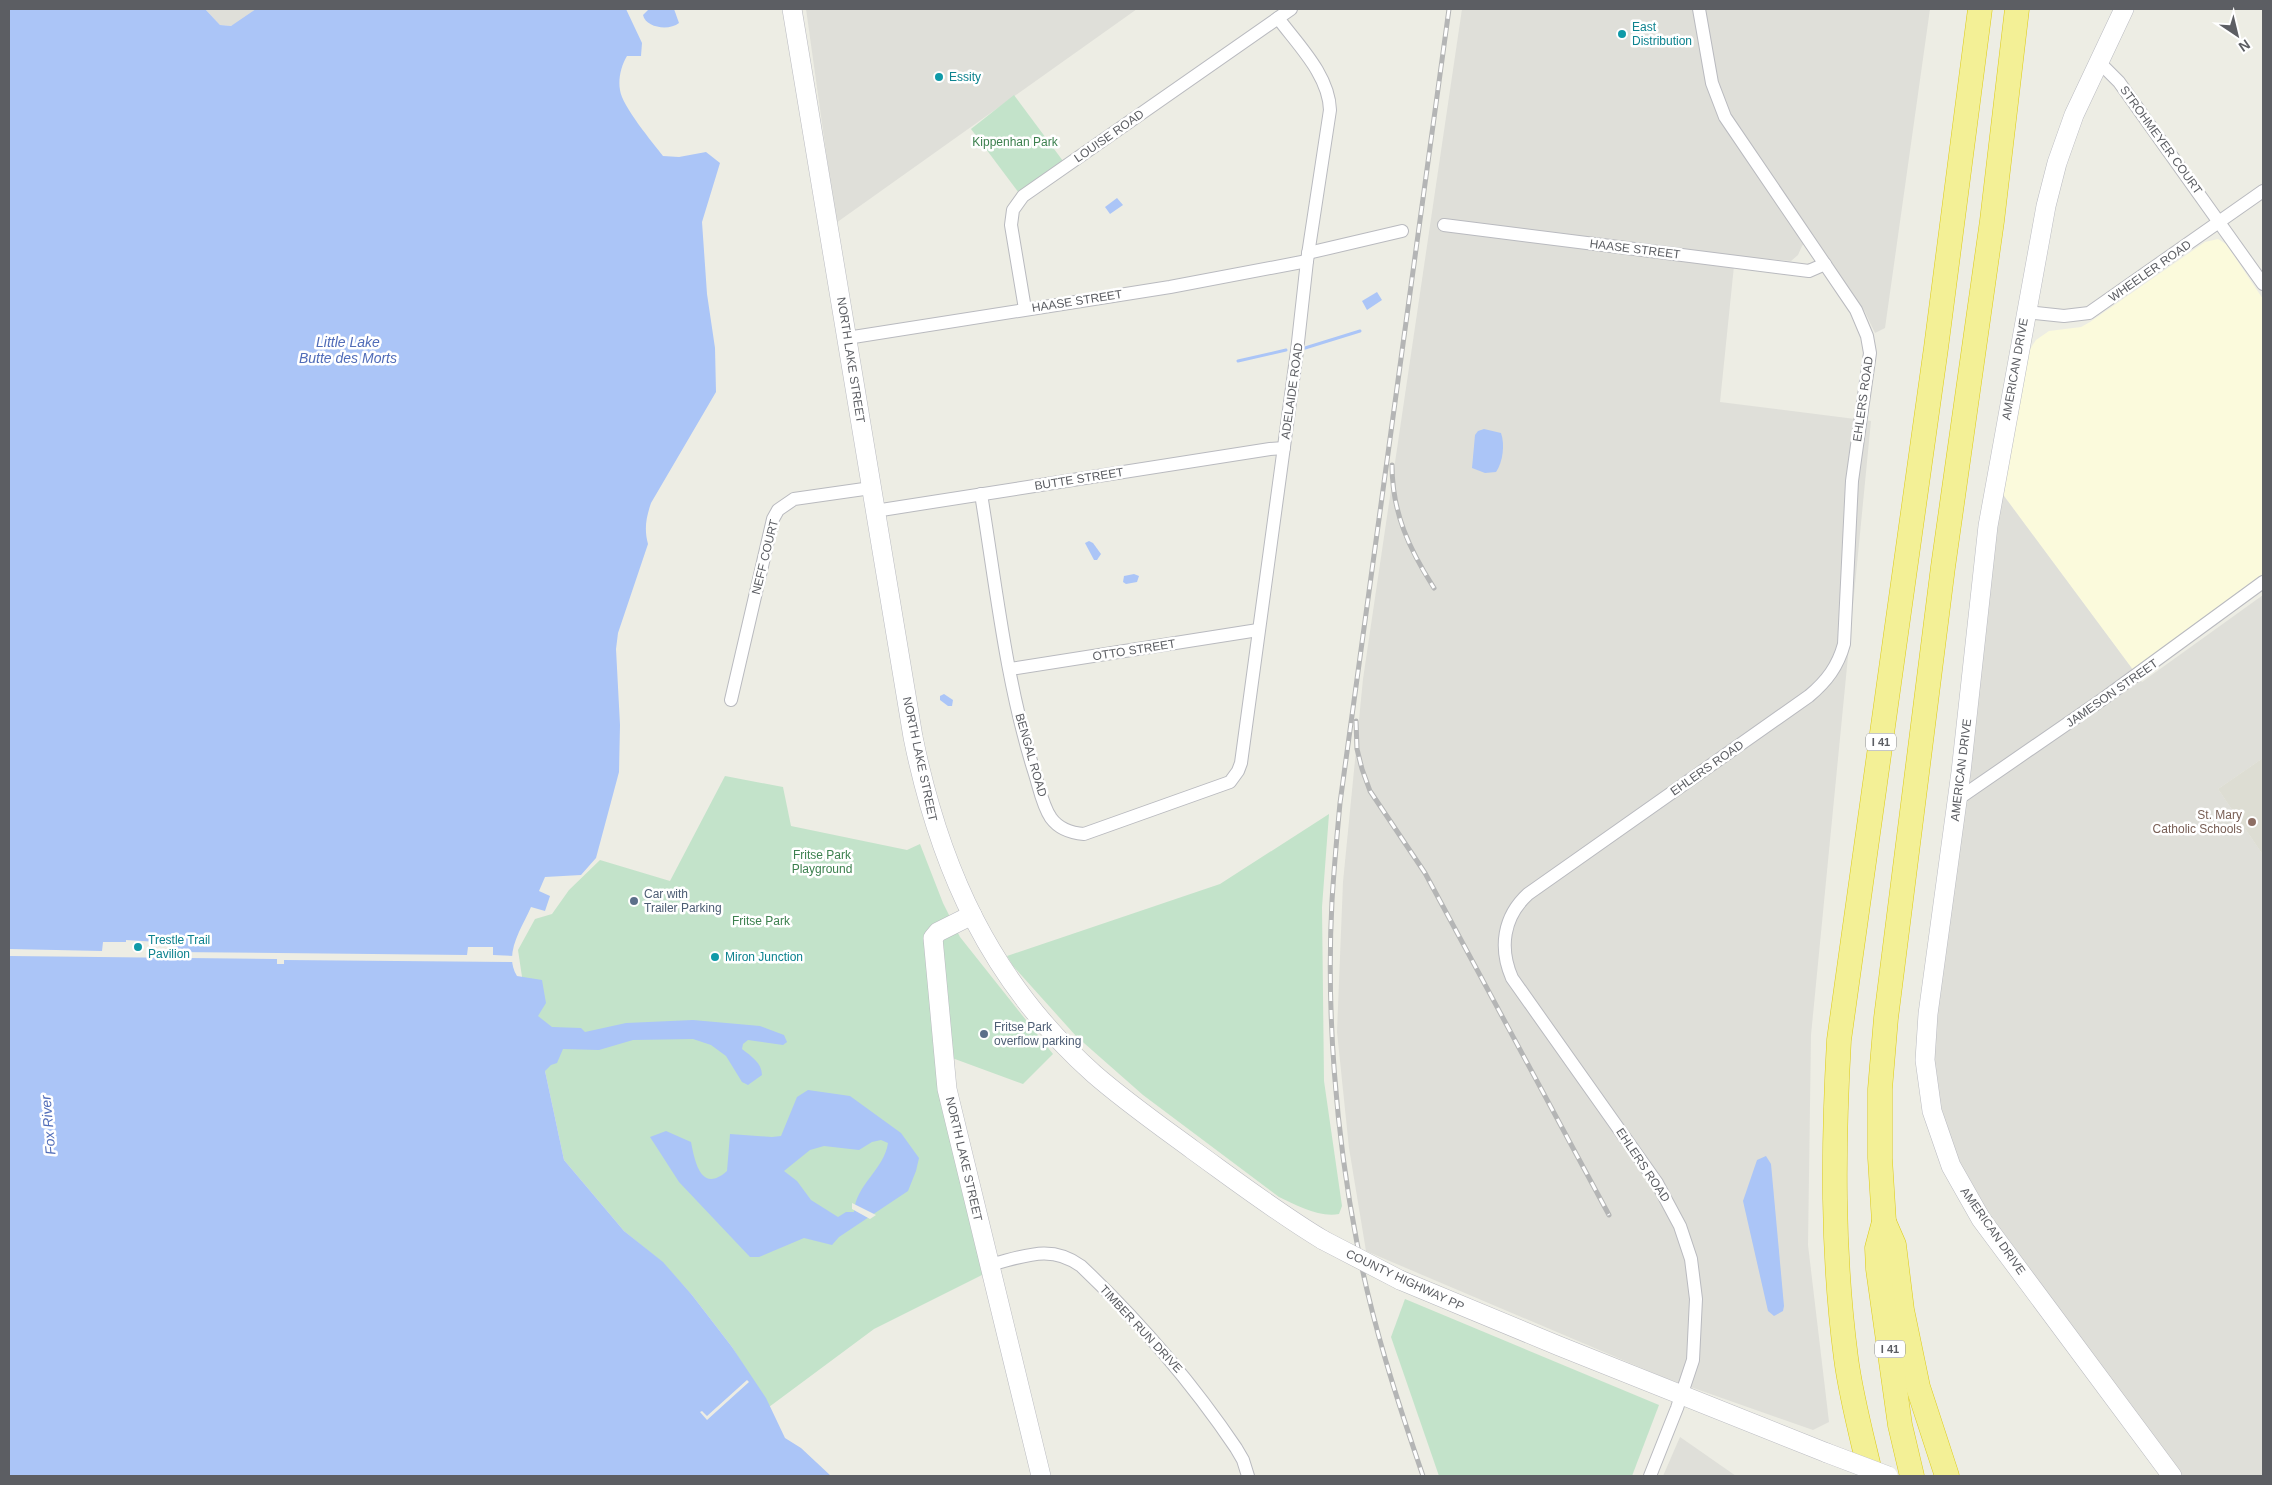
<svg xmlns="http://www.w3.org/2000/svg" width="2272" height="1485" viewBox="0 0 2272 1485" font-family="Helvetica,sans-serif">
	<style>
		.commercial { fill: #fbfadc }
		.industrial { fill: #dfdfd9 }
		.education { fill: #ddddd3 }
		.green { fill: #c3e3ca }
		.water { fill: #abc5f7; fill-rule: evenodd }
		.pier { fill: #edede4 }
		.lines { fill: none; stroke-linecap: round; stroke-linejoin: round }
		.stream { stroke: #abc5f7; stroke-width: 3 }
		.street-casing { stroke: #b9babf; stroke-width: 14 }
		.secondary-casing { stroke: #babbc1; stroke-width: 20 }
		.highway-casing { stroke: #dcca15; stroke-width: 25 }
		.street { stroke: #fff; stroke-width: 12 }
		.secondary { stroke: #fff; stroke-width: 19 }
		.highway { stroke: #f3f096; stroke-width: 24 }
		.rail-casing { stroke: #b4b5b5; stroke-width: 5 }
		.rail { stroke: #fff; stroke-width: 3; stroke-dasharray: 9; stroke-linecap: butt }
		.secondary-bridge-casing { stroke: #babbc1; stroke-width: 20; stroke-linecap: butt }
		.secondary-bridge { stroke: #fff; stroke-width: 19 }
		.culture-dot { fill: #0f9aa8; stroke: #fff; stroke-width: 2 }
		.education-dot { fill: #8d6e63; stroke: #fff; stroke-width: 2 }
		.service-dot { fill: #5c6f8a; stroke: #fff; stroke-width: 2 }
		.labels { text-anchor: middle; stroke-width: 5; stroke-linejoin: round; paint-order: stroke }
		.shield { fill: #fff; stroke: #8d8e92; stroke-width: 1 }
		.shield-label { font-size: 11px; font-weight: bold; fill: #5c5e63 }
		.culture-label { font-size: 12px; fill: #0d838f; stroke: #fff; text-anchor: start }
		.street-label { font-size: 12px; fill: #5c5e63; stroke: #fff }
		.park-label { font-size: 12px; fill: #3d814f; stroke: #fff }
		.education-label { font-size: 12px; fill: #785e54; stroke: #fff; text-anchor: end }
		.service-label { font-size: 12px; fill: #4e5e75; stroke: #fff; text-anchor: start }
		.water-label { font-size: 14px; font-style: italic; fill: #506cb8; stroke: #fff }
	</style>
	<rect width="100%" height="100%" fill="#edede4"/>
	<!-- commercial -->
	<path class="commercial" d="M2218 239 2226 244 2263 299V573L2256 582 2133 670 2001 492 2028 352 2036 340 2049 331 2081 327 2090 322 2205 242Z"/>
	<!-- industrial -->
	<g class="industrial">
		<path d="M205 9H267L231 26 220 25Z"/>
		<path d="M806 9H1137L836 223Z"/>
		<path d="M1462 9H1930L1885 328 1875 333 1865 312 1812 233 1802 246 1798 255 1791 261 1735 256 1720 402 1871 421 1811 1035 1808 1245 1829 1422 1813 1430 1665 1378 1366 1251 1349 1148 1337 1032 1343 882 1363 679Z"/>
		<path d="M2001 492 2142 682 2263 595V758L2218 789 2263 855V1476H2181L1986 1215 1944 1132 1933 1071 1934 1033Z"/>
		<path d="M1680 1437 1736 1476H1663Z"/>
	</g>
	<!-- education -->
	<path class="education" d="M2263 758V855L2218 789Z"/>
	<!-- green -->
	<g class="green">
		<path d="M1014 95 1063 161 1019 193 971 129Z"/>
		<path d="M725 776 783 787 791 826 907 850 920 844 943 903 960 937 1053 1054 1023 1084 944 1055 986 1273 874 1329 769 1407 732 1347 692 1295 662 1262 624 1231 564 1160 545 1071 528 1017 518 950 535 919 552 914 569 890 600 860 670 881Z"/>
		<path d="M1329 814 1322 907 1324 1081 1342 1206 1339 1214C1320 1218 1296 1205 1279 1197L1143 1095 1076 1036 1013 966 1007 956 1220 884Z"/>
		<path d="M1405 1299 1659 1405 1632 1476H1439L1391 1337Z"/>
	</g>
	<!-- water -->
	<g class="water">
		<path d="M9 9H205L220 25 231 26 256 9H626L642 43 641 56H627C621 66 618 79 620 90 622 106 653 143 663 156L679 157 706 152 720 163 702 222 707 294 715 348 716 392 651 503C646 518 644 529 648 544L618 633 616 649 620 725 619 772 596 858 581 875 545 877 539 891 550 896 545 911 531 907C522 928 503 954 517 976L542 980 546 1003 538 1016 552 1027 581 1028 585 1032 626 1023 693 1020 760 1026 784 1035 787 1042 783 1045 748 1040 743 1044 742 1049C751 1056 762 1063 762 1075L748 1085 742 1082 726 1056 711 1045 693 1039 633 1040 599 1050 563 1049 557 1063 551 1065 545 1071 564 1160 624 1231 663 1262 692 1295 732 1347 766 1398 785 1438 801 1448 831 1476H9Z"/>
		<path d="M649 9H674L679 23C669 31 646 28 643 15Z"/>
		<path d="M1117 198 1123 205 1110 214 1105 207Z"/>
		<path d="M1377 292 1382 300 1367 310 1362 301Z"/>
		<path d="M1484 429 1501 433C1505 444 1503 462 1496 472L1485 473 1472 468 1475 435 1478 431Z"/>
		<path d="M1089 541 1093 543 1101 554 1097 560H1094L1085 543Z"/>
		<path d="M1134 574 1139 576 1137 582 1126 584 1123 582 1124 576Z"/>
		<path d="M944 694 953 700 952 706H948L940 700V696Z"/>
		<path d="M808 1090 850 1096 901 1133 919 1158 916 1171 908 1191 839 1237 832 1245 804 1238 759 1257H750L679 1182 650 1137 666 1131 691 1142C695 1162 701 1194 727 1171L730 1134 772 1137 781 1136 797 1097ZM881 1140 888 1143C884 1170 856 1184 854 1212H846L838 1217 811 1200 797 1181 784 1171 810 1150 824 1146 859 1150 872 1142Z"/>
		<path d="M1766 1156 1771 1164 1784 1306 1783 1311 1774 1316 1768 1311 1743 1201 1757 1160Z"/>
	</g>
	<!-- pier -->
	<g class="pier">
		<path d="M126 940 174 943V952L467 955 468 947H493V955L515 956V962L284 960V964H277V959L10 956 9 960V949L102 951 103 942H126Z"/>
		<path d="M852 1203 876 1215 870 1219 852 1209Z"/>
		<path d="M747 1380 749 1382 707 1420 700 1412 702 1411 707 1416Z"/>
	</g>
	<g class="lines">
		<!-- stream -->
		<g class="stream">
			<path d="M1305 348 1360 331"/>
			<path d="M1238 361 1286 350"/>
		</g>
		<defs>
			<g id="street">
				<path d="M2099 62 2119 82 2263 284"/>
				<path d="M1444 225 1809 271 1825 264"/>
				<path d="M1308 253 1402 231"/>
				<path d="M1025 309 1011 225 1013 210 1023 196 1291 9"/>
				<path d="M2026 312 2064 316 2089 313 2263 191"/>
				<path d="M847 338 1170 287 1307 261"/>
				<path d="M981 494C996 586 1006 682 1034 771 1039 786 1042 805 1051 818 1059 829 1071 833 1084 834L1230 782 1238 771 1241 763 1297 351 1307 261 1330 110C1329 75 1298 45 1278 18"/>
				<path d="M875 511 1270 449 1284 448"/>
				<path d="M1010 669 1258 630"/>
				<path d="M731 700 773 519 778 510 794 499 871 488"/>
				<path d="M1958 799 2103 699 2263 582"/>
				<path d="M989 1265C1023 1257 1050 1243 1081 1266 1141 1323 1190 1380 1236 1448L1243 1460 1248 1476"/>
				<path d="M1650 1476 1677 1408 1693 1360 1696 1299 1691 1259 1680 1226 1657 1183 1512 978C1499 948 1503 917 1528 894L1809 696C1827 681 1838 666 1844 644L1852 481 1870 353 1867 336 1856 310 1725 117 1712 83 1699 9"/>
			</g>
			<g id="secondary">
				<path d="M792 9 913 737C940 870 991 982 1094 1074 1125 1101 1159 1125 1193 1150 1236 1181 1278 1213 1323 1240"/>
				<path d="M2124 9 2074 115 2057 163 2046 206 1988 526 1961 772 1928 1014 1925 1060 1932 1111 1951 1166 1981 1219 2172 1476"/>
				<path d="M972 915 938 932 933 938 947 1089 1041 1476"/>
				<path d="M1400 1280 1559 1346 1827 1453"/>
			</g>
			<g id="highway">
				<path d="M1884 1222 1894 1245 1902 1310 1918 1387 1947 1476"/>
				<path d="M1871 1476C1862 1437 1851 1397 1846 1358 1832 1252 1833 1146 1839 1040L1936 348 1980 9"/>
				<path d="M1912 1476 1900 1425 1878 1269 1877 1248 1884 1222 1880 1158V1089L1886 1018 1943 567 1992 221 2017 9"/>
			</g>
		</defs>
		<!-- street casing -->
		<use href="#street" class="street-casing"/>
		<!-- secondary casing -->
		<use href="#secondary" class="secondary-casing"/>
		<!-- highway casing -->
		<use href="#highway" class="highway-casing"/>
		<!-- street -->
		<use href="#street" class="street"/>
		<!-- secondary -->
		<use href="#secondary" class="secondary"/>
		<!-- highway -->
		<use href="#highway" class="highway"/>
		<defs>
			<g id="rail">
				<path d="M1392 465C1392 512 1409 549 1434 588"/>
				<path d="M1356 721 1357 749 1362 769 1370 791 1425 873 1609 1215"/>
				<path d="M1423 1476C1397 1400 1372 1323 1357 1243 1336 1134 1326 1012 1332 901 1334 868 1337 835 1340 803L1449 9"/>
			</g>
		</defs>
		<!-- rail casing -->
		<use href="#rail" class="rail-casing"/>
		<!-- rail -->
		<use href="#rail" class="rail"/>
		<defs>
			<g id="secondary-bridge">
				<path d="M1323 1240 1400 1280"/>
				<path d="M1827 1453 1888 1476"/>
			</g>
		</defs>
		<!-- secondary-bridge casing -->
		<use href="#secondary-bridge" class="secondary-bridge-casing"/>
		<!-- secondary-bridge -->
		<use href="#secondary-bridge" class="secondary-bridge"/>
	</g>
	<!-- markers -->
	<g class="culture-dot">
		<circle cx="1622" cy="34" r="5"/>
		<circle cx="939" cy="77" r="5"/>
		<circle cx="138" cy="947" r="5"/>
		<circle cx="715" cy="957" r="5"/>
	</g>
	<circle class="education-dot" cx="2252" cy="822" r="5"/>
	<g class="service-dot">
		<circle cx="634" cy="901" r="5"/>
		<circle cx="984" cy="1034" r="5"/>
	</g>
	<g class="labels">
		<!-- shield labels -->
		<g class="shield">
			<rect x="1866" y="733.5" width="30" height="17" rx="4"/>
			<rect x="1875" y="1340.5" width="30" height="17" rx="4"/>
		</g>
		<g class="shield-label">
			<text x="1881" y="746">I 41</text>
			<text x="1890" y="1353">I 41</text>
		</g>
		<!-- culture labels -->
		<g class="culture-label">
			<text x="1632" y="31">East<tspan x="1632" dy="14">Distribution</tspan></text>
			<text x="949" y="81">Essity</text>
			<text x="148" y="944">Trestle Trail<tspan x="148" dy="14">Pavilion</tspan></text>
			<text x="725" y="961">Miron Junction</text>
		</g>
		<!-- street labels -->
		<g class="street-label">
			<text transform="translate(1109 136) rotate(-35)" y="4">LOUISE ROAD</text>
			<text transform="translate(2161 140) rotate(54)" y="4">STROHMEYER COURT</text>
			<text transform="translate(1635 249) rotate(7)" y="4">HAASE STREET</text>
			<text transform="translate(2150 271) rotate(-35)" y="4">WHEELER ROAD</text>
			<text transform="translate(1077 301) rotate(-9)" y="4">HAASE STREET</text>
			<text transform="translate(851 360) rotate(81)" y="4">NORTH LAKE STREET</text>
			<text transform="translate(2015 369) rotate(-80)" y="4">AMERICAN DRIVE</text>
			<text transform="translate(1292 391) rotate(-82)" y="4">ADELAIDE ROAD</text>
			<text transform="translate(1863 399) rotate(-82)" y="4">EHLERS ROAD</text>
			<text transform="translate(1079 479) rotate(-9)" y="4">BUTTE STREET</text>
			<text transform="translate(765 557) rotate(-76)" y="4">NEFF COURT</text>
			<text transform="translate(1134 650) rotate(-9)" y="4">OTTO STREET</text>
			<text transform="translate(2112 693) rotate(-35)" y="4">JAMESON STREET</text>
			<text transform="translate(1031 755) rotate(74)" y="4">BENGAL ROAD</text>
			<text transform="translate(920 759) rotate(78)" y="4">NORTH LAKE STREET</text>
			<text transform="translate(1707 768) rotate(-35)" y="4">EHLERS ROAD</text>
			<text transform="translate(1961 770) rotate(-83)" y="4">AMERICAN DRIVE</text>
			<text transform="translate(964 1159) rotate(77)" y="4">NORTH LAKE STREET</text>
			<text transform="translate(1643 1165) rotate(56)" y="4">EHLERS ROAD</text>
			<text transform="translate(1993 1231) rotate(55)" y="4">AMERICAN DRIVE</text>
			<text transform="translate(1405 1280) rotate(25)" y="4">COUNTY HIGHWAY PP</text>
			<text transform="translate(1141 1329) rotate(47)" y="4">TIMBER RUN DRIVE</text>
		</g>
		<!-- park labels -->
		<g class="park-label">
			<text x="1015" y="146">Kippenhan Park</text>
			<text x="822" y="859">Fritse Park<tspan x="822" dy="14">Playground</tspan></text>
			<text x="761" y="925">Fritse Park</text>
		</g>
		<!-- education labels -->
		<g class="education-label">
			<text x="2242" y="819">St. Mary<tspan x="2242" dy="14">Catholic Schools</tspan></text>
		</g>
		<!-- service labels -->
		<g class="service-label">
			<text x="644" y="898">Car with<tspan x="644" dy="14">Trailer Parking</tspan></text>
			<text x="994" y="1031">Fritse Park<tspan x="994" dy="14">overflow parking</tspan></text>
		</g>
		<!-- water labels -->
		<g class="water-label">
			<text x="348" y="347">Little Lake<tspan x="348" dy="16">Butte des Morts</tspan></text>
			<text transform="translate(48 1125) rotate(-95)" y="5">Fox River</text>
		</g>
	</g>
	<!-- border -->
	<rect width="2272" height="1485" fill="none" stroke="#5c5e63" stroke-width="20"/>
	<!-- north arrow -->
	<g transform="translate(2237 35) rotate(145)" stroke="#ffffff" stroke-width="4" paint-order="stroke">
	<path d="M0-4L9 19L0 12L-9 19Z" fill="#5c5e63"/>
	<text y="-8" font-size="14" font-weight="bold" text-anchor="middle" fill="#5c5e63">N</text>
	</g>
</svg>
